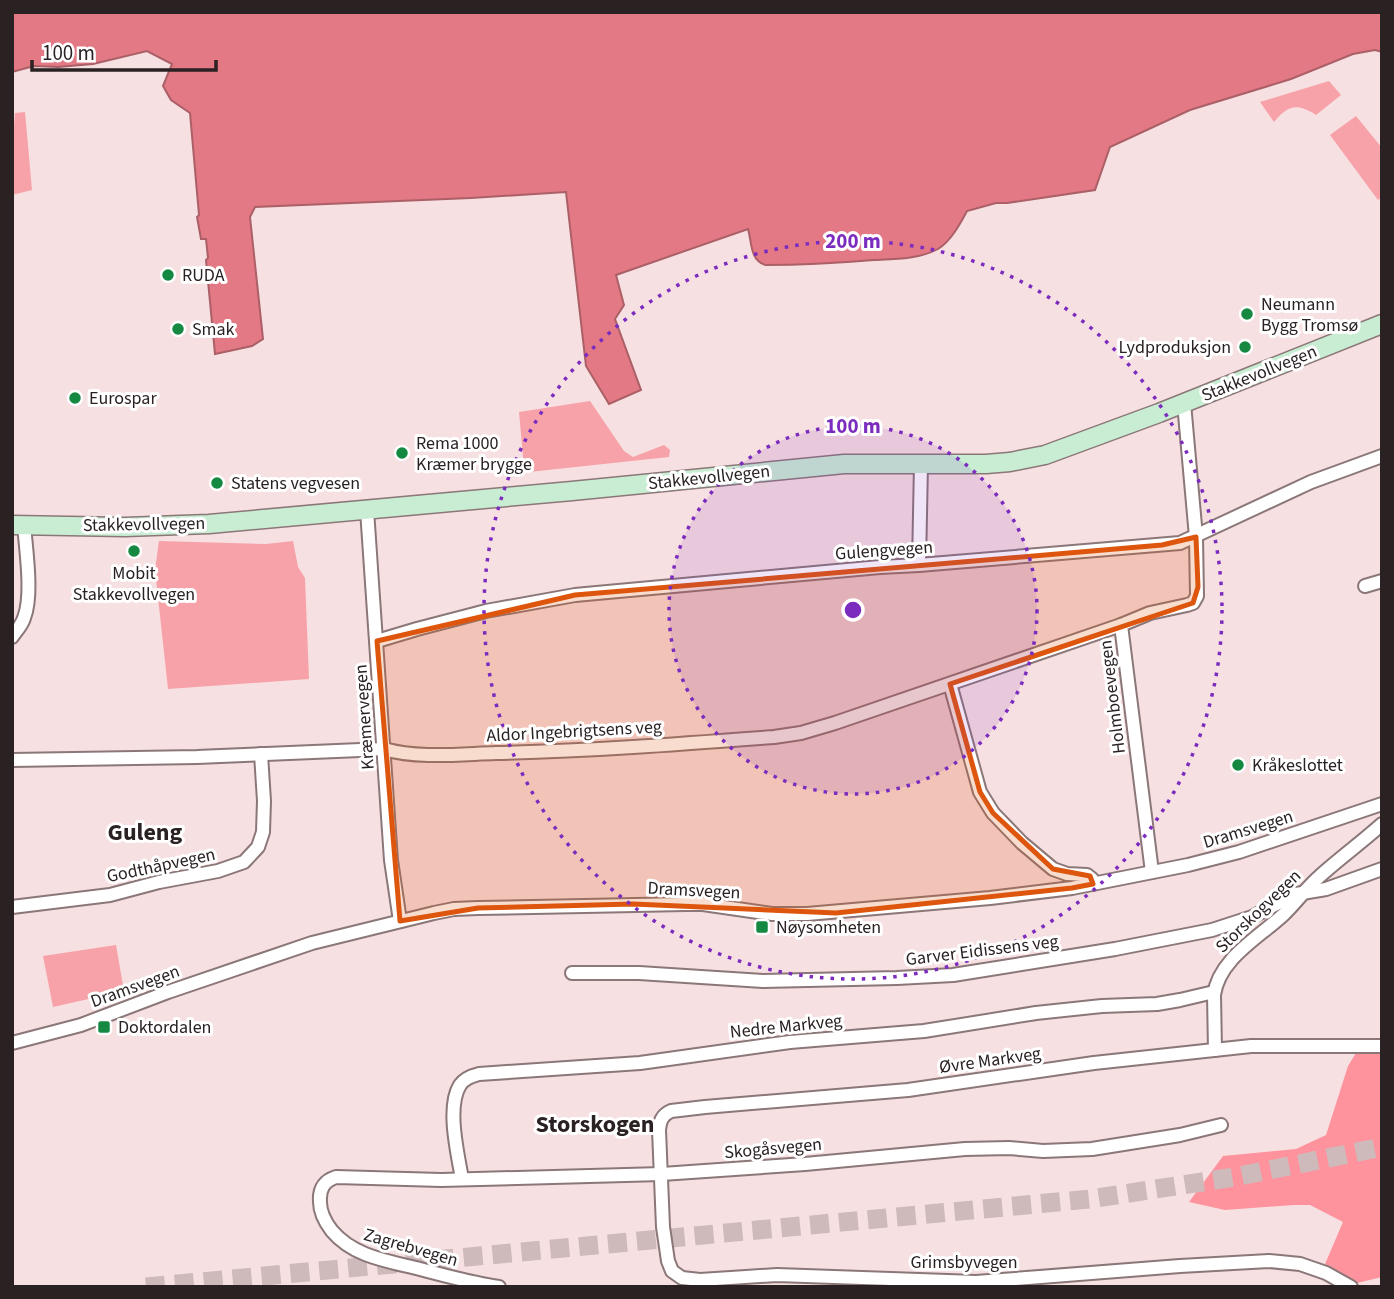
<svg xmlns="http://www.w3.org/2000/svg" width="1394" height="1299" viewBox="0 0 1394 1299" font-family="'Source Sans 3',sans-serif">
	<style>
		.green { fill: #f7a2a9 }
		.forest { fill: #fe939d }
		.water { fill: #e27984; stroke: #ab5f67; stroke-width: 2 }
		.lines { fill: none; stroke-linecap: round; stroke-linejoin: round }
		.primary-tunnel { stroke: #cebabb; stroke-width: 19; stroke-dasharray: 19 10; stroke-linecap: butt }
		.street-casing { stroke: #8b7778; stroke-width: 16 }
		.secondary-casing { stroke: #8b7778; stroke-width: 21 }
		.street { stroke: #fff; stroke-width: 12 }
		.secondary { stroke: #c8edd3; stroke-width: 18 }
		.marked { fill: #de560d; fill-opacity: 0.2; stroke: #de560d; stroke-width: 5; stroke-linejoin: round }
		.ring { fill: none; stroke: #7b2cbf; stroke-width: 3.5; stroke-dasharray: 3.5 7 }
		.poi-dot { fill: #158841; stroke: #fff; stroke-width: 2.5 }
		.labels { text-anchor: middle; stroke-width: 6; stroke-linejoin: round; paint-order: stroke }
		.poi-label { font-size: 18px; fill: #2a2122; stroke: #fff; text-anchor: start }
		.street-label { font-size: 18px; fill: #2a2122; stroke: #fff }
		.district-label { font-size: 24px; font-weight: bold; fill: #2a2122; stroke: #fff }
		.centre { fill: #7b2cbf; stroke: #fff; stroke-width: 3.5 }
		.ring-label { font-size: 21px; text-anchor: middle; font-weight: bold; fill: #7b2cbf; stroke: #fff; stroke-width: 6; stroke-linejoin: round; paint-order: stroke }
	</style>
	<rect width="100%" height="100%" fill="#f7e0e1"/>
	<!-- green -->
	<g class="green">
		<path d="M1329 81 1341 95 1316 115C1297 103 1288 105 1274 122L1260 102Z"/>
		<path d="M25 112 32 190 12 195V150L15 113Z"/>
		<path d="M1356 116 1382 148V197L1378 200 1330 135Z"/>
		<path d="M590 401 624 451 633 457 664 445 670 450 669 457 529 472 528 467 524 468 519 412Z"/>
		<path d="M159 541 266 544 293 541 298 567 305 578 309 679 168 689 155 570Z"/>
		<path d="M116 945 124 991 53 1007 43 956Z"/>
	</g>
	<!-- forest -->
	<path class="forest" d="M1382 1046V1277L1349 1285 1325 1264 1343 1222 1310 1205H1294L1225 1210 1189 1202 1223 1156 1296 1149 1326 1135 1348 1066 1359 1048Z"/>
	<!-- water -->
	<path class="water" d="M12 12H1382V52L1375 50 1353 54 1291 79 1190 110 1110 147 1095 190 1007 203H996L967 211C960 224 951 241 938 249 920 259 894 259 874 260 838 263 803 265 766 265 750 261 752 243 748 229L616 275 624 305 615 319 641 390 609 404 586 366 566 192 471 198 255 207 250 217 263 339 252 346 215 354 206 260 208 258 206 239H201L197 217 199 215 190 113 171 100 163 86 172 64 147 51 93 64 58 67 34 66 12 72Z"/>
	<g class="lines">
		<!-- primary-tunnel -->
		<path class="primary-tunnel" d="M146 1287 1090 1199 1235 1177 1382 1147"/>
		<defs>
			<g id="street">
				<path d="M367 510 391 860 400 921"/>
				<path d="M919 565 921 464"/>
				<path d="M1365 586 1382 581"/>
				<path d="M12 637C16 631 22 625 24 618 33 596 26 550 24 525"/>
				<path d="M377 641 417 629 486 611 575 595 880 567 919 565 1180 543 1311 482 1382 456"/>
				<path d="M950 684 980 792 993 813 1022 843 1053 869 1067 874 1087 875 1092 879 1093 884"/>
				<path d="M12 760 197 757 384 749C418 759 461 754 496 753 589 751 681 744 774 737L801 733 835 723 1121 625"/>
				<path d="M1152 872 1121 625 1150 613 1187 605 1193 603 1197 596 1196 537 1184 403"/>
				<path d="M12 907 110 895 159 882 218 871 244 862 258 847 263 832 264 801 261 754"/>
				<path d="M572 973H639L763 981 897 978 953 975 1115 949 1212 930 1252 917 1296 894 1326 889 1382 869"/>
				<path d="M12 1043 81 1025 168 992 312 943 434 913 454 909 478 908 686 904H703L772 914H807L990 898 1072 888 1188 865 1239 852 1382 804"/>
				<path d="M1215 1050 1214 995C1219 959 1258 938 1283 915 1296 903 1306 888 1320 876 1340 858 1362 842 1382 824"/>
				<path d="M462 1179C458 1155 446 1107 460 1085 464 1079 471 1076 479 1074L640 1063 790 1042 924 1031 1036 1013 1102 1006 1157 1004 1180 1000 1214 992"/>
				<path d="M499 1287C472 1283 446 1276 420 1269 388 1261 354 1257 332 1231 325 1222 320 1213 320 1202 319 1189 324 1181 336 1177L441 1180 662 1174 805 1164 965 1149 1009 1148 1043 1151 1092 1149 1180 1135 1221 1125"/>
				<path d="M1351 1287 1326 1273 1300 1264 1269 1261 1180 1266 976 1282 777 1275 700 1280 682 1278 672 1271 668 1261 663 1227 659 1130C660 1121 662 1115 671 1111L705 1107 908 1090 1094 1063 1251 1046H1382"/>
			</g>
			<path id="secondary" d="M12 525 125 527 209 524 572 491 844 464H986L1010 462 1045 455 1159 413 1382 324"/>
		</defs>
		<!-- street casing -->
		<use href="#street" class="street-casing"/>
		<!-- secondary casing -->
		<use href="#secondary" class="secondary-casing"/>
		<!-- street -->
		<use href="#street" class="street"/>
		<!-- secondary -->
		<use href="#secondary" class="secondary"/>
	</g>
	<!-- marked area -->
	<path class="marked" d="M1196 537 1198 587 1193 603 950 684 980 792 993 813 1053 869 1090 876 1093 884 1072 888 836 913 633 904 478 908 400 921 377 641 575 595 1162 545Z"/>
	<!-- distance rings -->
	<circle cx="853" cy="610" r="184" fill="#7b2cbf" fill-opacity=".12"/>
	<g class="ring">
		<circle cx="853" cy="610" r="184"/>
		<circle cx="853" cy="610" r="369"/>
	</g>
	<!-- markers -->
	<g class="poi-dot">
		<circle cx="168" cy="275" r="7"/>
		<circle cx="1247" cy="314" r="7"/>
		<circle cx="178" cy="329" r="7"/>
		<circle cx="1245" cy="347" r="7"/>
		<circle cx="75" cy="398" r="7"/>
		<circle cx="402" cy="453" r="7"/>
		<circle cx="217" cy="483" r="7"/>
		<circle cx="134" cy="551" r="7"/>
		<circle cx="1238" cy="765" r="7"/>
		<rect x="755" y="920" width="14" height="14" rx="3.5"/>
		<rect x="97" y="1020" width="14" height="14" rx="3.5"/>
	</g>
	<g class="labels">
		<!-- poi labels -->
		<g class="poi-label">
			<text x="182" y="281">RUDA</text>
			<text x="1261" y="310">Neumann<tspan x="1261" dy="21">Bygg Tromsø</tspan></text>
			<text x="192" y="335">Smak</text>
			<text x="1231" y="353" text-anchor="end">Lydproduksjon</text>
			<text x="89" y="404">Eurospar</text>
			<text x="416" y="449">Rema 1000<tspan x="416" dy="21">Kræmer brygge</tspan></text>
			<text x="231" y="489">Statens vegvesen</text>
			<text x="134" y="579" text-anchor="middle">Mobit<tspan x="134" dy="21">Stakkevollvegen</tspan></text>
			<text x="1252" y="771">Kråkeslottet</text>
			<text x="776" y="933">Nøysomheten</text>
			<text x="118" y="1033">Doktordalen</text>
		</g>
		<!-- street labels -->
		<g class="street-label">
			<text transform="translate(1259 373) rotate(-22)" y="6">Stakkevollvegen</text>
			<text transform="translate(709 477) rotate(-6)" y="6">Stakkevollvegen</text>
			<text transform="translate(144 524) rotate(-1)" y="6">Stakkevollvegen</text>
			<text transform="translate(884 550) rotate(-4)" y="6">Gulengvegen</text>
			<text transform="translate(1112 697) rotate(-97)" y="6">Holmboevegen</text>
			<text transform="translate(364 717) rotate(-94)" y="6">Kræmervegen</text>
			<text transform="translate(574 731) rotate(-3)" y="6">Aldor Ingebrigtsens veg</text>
			<text transform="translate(1248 829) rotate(-17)" y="6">Dramsvegen</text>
			<text transform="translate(161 865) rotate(-12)" y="6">Godthåpvegen</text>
			<text transform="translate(694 890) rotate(3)" y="6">Dramsvegen</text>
			<text transform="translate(1258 911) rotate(-44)" y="6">Storskogvegen</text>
			<text transform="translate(982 950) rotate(-7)" y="6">Garver Eidissens veg</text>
			<text transform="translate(135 986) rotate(-20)" y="6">Dramsvegen</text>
			<text transform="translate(786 1026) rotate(-6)" y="6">Nedre Markveg</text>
			<text transform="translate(990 1060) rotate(-8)" y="6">Øvre Markveg</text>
			<text transform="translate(773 1148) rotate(-5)" y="6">Skogåsvegen</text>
			<text transform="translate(411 1247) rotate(16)" y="6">Zagrebvegen</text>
			<text x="964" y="1268">Grimsbyvegen</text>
		</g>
		<!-- district labels -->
		<g class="district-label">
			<text x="145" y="840">Guleng</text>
			<text x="595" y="1132">Storskogen</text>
		</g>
	</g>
	<circle cx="853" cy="610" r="10" class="centre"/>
	<g class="ring-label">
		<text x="853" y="248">200 m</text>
		<text x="853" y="433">100 m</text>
	</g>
	<!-- border -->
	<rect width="1394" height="1299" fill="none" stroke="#2a2122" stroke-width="28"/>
	<!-- scale -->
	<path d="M32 60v10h184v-10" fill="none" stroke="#2a2122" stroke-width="3.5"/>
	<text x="42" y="60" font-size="21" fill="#2a2122" stroke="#ffffff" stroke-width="5" paint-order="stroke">100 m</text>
</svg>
